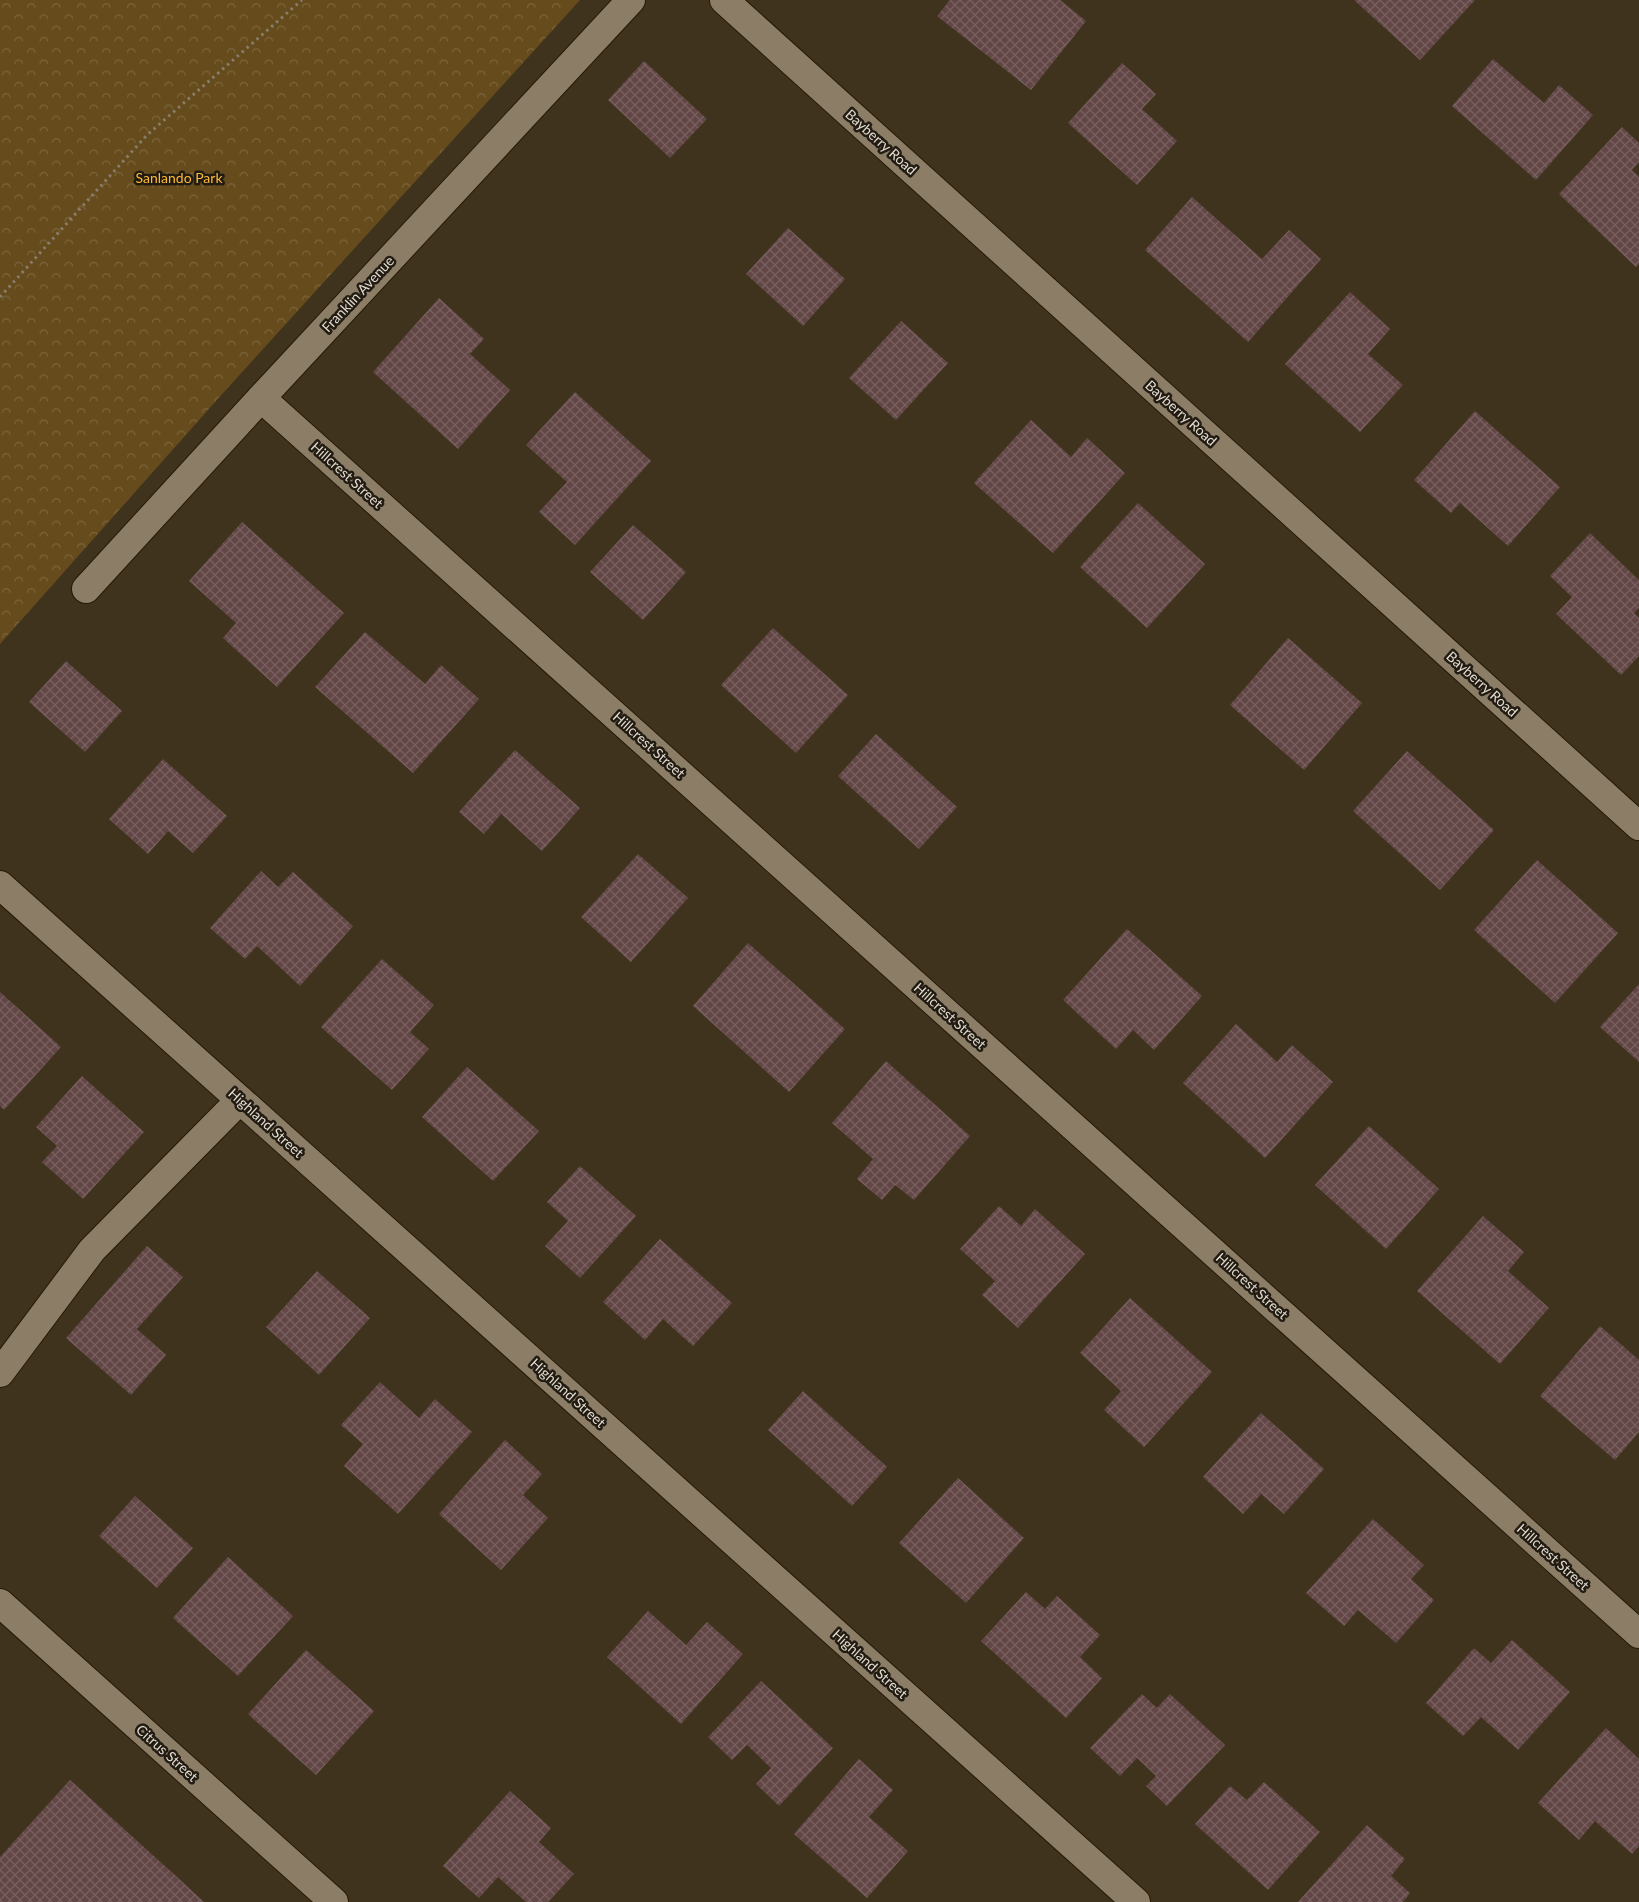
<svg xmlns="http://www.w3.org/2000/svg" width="1639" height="1902" viewBox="0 0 1639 1902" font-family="Lato,sans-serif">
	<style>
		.park { fill: url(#park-crowns) }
		.building { fill: url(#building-cross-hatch) }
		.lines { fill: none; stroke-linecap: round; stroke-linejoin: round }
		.minor-casing { stroke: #261a06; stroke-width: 30 }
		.path { stroke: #887e6d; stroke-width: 3; stroke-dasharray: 2.5 4; stroke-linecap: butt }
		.minor { stroke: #8b7d66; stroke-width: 28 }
		.labels { text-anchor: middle; stroke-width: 5; stroke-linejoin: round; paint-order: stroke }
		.street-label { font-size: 14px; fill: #e3dbcf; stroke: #211b12 }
		.park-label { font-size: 14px; fill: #feba37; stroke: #211b12 }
	</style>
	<defs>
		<pattern id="park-crowns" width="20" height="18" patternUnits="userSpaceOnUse" patternTransform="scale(1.25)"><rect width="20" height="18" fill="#664c1c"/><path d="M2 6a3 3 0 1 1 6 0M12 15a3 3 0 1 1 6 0" fill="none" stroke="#7c653c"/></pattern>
		<pattern id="building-cross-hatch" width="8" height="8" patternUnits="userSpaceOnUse" patternTransform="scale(1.25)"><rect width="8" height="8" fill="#624746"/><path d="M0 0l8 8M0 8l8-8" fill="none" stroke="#786160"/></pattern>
	</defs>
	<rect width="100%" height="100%" fill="#3f331e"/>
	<!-- park -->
	<path class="park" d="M0 0H580L224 392 0 644Z"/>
	<!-- building -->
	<g class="building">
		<path d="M950 0H1060L1086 21 1031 90 937 16Z"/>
		<path d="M1354 0H1475L1420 60Z"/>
		<path d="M1493 59 1544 103 1559 85 1593 115 1536 180 1452 106Z"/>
		<path d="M644 61 707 119 670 158 608 100Z"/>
		<path d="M1122 63 1156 94 1142 109 1177 141 1137 185 1068 123Z"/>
		<path d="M1622 127 1639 143V162L1632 170 1639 177V264L1636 267 1559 194Z"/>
		<path d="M1192 197 1262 259 1289 230 1321 259 1248 342 1145 250Z"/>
		<path d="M788 228 845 279 803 326 746 274Z"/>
		<path d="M1350 292 1390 329 1368 354 1403 385 1360 432 1285 364Z"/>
		<path d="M439 298 484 339 470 354 510 390 458 449 373 372Z"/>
		<path d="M901 321 948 363 896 420 849 378Z"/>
		<path d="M575 392 651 461 575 545 539 512 567 482 526 445Z"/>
		<path d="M1475 411 1560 487 1508 546 1460 503 1451 513 1414 480Z"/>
		<path d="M1031 420 1071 457 1087 438 1125 473 1053 553 974 483Z"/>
		<path d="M1138 503 1205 564 1147 628 1080 567Z"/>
		<path d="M242 522 344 613 277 687 223 638 236 623 189 581Z"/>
		<path d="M633 525 686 572 643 620 590 572Z"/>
		<path d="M1590 533 1639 580V608L1634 613 1639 618V656L1621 675 1556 614 1572 597 1550 576Z"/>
		<path d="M773 628 848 695 796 753 721 685Z"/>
		<path d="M365 632 425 684 441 665 479 699 413 773 315 687Z"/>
		<path d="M1288 638 1362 703 1304 770 1230 705Z"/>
		<path d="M66 661 122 711 85 752 29 702Z"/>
		<path d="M876 734 957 807 919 849 838 776Z"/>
		<path d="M515 750 580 808 542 851 501 814 484 834 459 812Z"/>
		<path d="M1407 751 1494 830 1440 890 1353 811Z"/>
		<path d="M163 759 227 816 193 853 168 831 148 854 109 819Z"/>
		<path d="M638 854 688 898 631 962 581 917Z"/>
		<path d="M1537 860 1618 933 1555 1003 1474 930Z"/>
		<path d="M261 871 278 887 293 872 353 926 300 986 257 946 245 959 210 928Z"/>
		<path d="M1127 929 1202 996 1154 1050 1133 1030 1116 1049 1063 1000Z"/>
		<path d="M748 943 845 1029 789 1092 693 1006Z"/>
		<path d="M382 959 434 1005 410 1032 429 1049 392 1090 321 1027Z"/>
		<path d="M1639 984V1062L1600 1027Z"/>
		<path d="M0 992 61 1047 4 1110 0 1106Z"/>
		<path d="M1236 1024 1277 1062 1292 1045 1333 1082 1265 1158 1183 1083Z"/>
		<path d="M886 1061 970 1136 914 1200 895 1185 882 1200 857 1179 873 1159 832 1123Z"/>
		<path d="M467 1067 539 1131 493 1181 422 1117Z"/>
		<path d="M82 1076 144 1132 83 1199 42 1162 57 1146 36 1127Z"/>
		<path d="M1369 1126 1439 1189 1386 1249 1315 1185Z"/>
		<path d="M580 1166 636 1216 580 1278 545 1246 568 1221 547 1202Z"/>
		<path d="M999 1206 1021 1226 1035 1209 1085 1254 1018 1328 982 1295 995 1281 960 1249Z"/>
		<path d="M1483 1216 1524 1252 1508 1271 1549 1308 1500 1364 1417 1291Z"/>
		<path d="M660 1239 732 1303 693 1346 663 1319 645 1340 603 1302Z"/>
		<path d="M147 1246 183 1277 137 1329 166 1355 131 1395 66 1338Z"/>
		<path d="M317 1271 370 1318 319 1375 266 1327Z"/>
		<path d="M1130 1298 1212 1372 1144 1447 1104 1410 1121 1391 1080 1353Z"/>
		<path d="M1600 1326 1639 1360V1432L1615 1460 1540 1396Z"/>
		<path d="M380 1382 419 1418 435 1399 472 1432 398 1514 344 1466 363 1444 341 1425Z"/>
		<path d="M803 1391 887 1467 852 1506 768 1430Z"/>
		<path d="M1261 1413 1324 1469 1284 1514 1261 1494 1243 1514 1203 1477Z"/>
		<path d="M505 1440 542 1474 523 1495 548 1518 501 1570 439 1514Z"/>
		<path d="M958 1478 1024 1538 966 1603 899 1543Z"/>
		<path d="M135 1496 193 1548 157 1588 99 1536Z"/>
		<path d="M1373 1519 1424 1565 1411 1579 1434 1600 1396 1643 1358 1610 1344 1626 1306 1593Z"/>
		<path d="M228 1557 293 1616 238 1676 173 1618Z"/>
		<path d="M1026 1592 1045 1609 1057 1596 1100 1635 1080 1657 1102 1678 1066 1718 981 1641Z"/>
		<path d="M648 1611 686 1645 707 1622 743 1654 681 1724 607 1657Z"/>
		<path d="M1512 1640 1570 1692 1518 1750 1481 1717 1463 1736 1426 1703 1474 1648 1491 1663Z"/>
		<path d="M306 1650 374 1711 316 1775 248 1714Z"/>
		<path d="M761 1681 833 1748 779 1806 756 1784 771 1768 747 1745 732 1760 708 1737Z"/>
		<path d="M1142 1694 1157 1708 1170 1694 1225 1745 1167 1806 1146 1786 1156 1776 1137 1758 1120 1776 1090 1748Z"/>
		<path d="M1606 1728 1639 1759V1846L1632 1854 1595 1821 1579 1840 1538 1803Z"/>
		<path d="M859 1759 893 1790 869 1817 908 1851 867 1898 794 1834Z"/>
		<path d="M70 1780 177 1877 204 1902H0V1857Z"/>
		<path d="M1264 1782 1320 1832 1268 1890 1195 1824 1230 1786 1247 1800Z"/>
		<path d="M510 1791 551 1828 539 1842 574 1874 548 1902H526L498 1877 479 1898 443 1866Z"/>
		<path d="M1367 1825 1405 1859 1391 1876 1410 1893 1403 1902H1298Z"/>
	</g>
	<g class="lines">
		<defs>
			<g id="minor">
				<path d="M724 0 1639 826"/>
				<path d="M261 398 1639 1634"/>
				<path d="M86 589 261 398 631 0"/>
				<path d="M0 885 1136 1902"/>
				<path d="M0 1373 92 1250 240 1100"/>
				<path d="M0 1603 334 1902"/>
			</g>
		</defs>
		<!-- minor casing -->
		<use href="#minor" class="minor-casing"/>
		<!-- path -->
		<path class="path" d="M0 297 147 135 302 0"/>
		<!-- minor -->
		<use href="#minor" class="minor"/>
	</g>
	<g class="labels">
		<!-- street labels -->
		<g class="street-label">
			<text transform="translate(881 142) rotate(42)" y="5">Bayberry Road</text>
			<text transform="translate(358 294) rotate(-47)" y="5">Franklin Avenue</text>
			<text transform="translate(1181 413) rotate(42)" y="5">Bayberry Road</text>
			<text transform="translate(347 475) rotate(42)" y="5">Hillcrest Street</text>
			<text transform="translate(1482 684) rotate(42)" y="5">Bayberry Road</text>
			<text transform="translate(649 745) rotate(42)" y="5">Hillcrest Street</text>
			<text transform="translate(950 1016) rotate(42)" y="5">Hillcrest Street</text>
			<text transform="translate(266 1123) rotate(42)" y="5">Highland Street</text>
			<text transform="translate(1252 1286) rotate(42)" y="5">Hillcrest Street</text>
			<text transform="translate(568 1393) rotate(42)" y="5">Highland Street</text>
			<text transform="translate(1553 1557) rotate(42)" y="5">Hillcrest Street</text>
			<text transform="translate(870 1664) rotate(42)" y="5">Highland Street</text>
			<text transform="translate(167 1753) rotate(42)" y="5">Citrus Street</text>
		</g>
		<!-- park labels -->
		<g class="park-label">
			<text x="179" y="183">Sanlando Park</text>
		</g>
	</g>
</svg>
